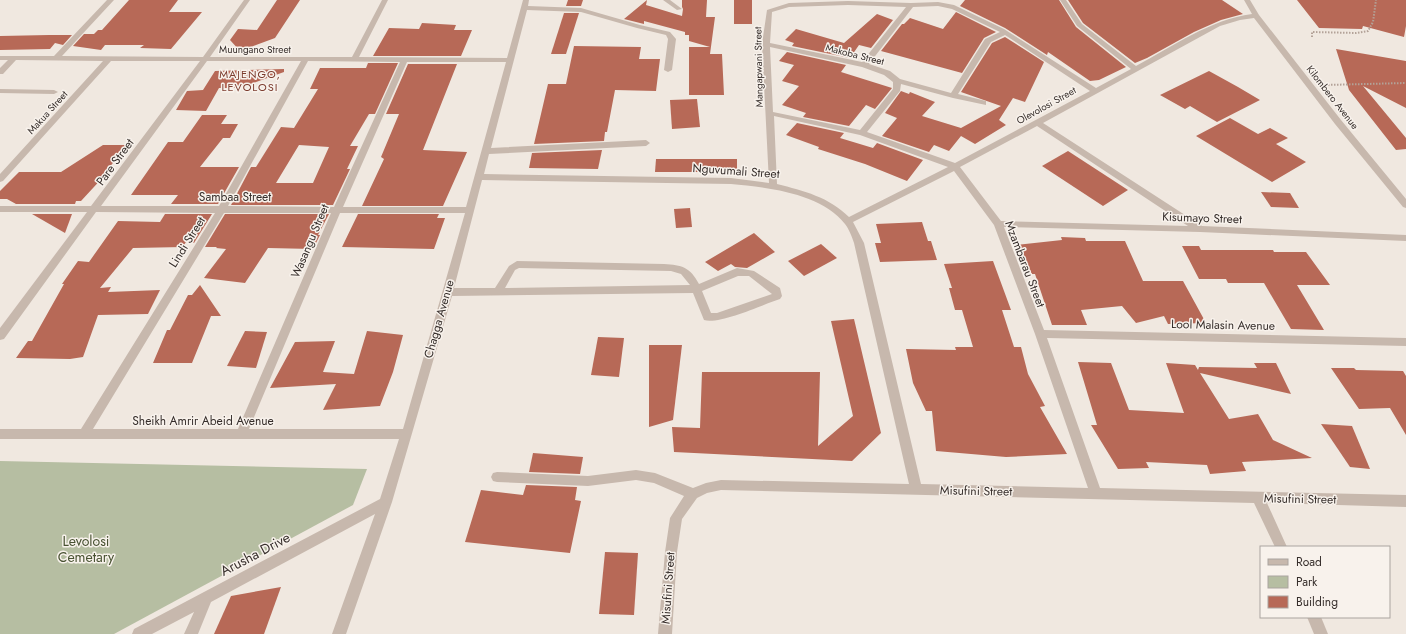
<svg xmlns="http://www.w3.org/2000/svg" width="1406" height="634" viewBox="0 0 1406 634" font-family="Jost,sans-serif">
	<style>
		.green { fill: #b6bea2 }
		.building { fill: #b76957; fill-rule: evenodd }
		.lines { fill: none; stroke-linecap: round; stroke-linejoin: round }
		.path { stroke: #b3a298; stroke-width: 2; stroke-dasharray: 1.5 1.5; stroke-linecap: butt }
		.minor { fill: #c7b8ad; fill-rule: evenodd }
		.labels { text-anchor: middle; stroke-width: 3; stroke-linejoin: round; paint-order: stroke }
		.far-street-label { font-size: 10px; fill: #362e2b; stroke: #f8f2ec }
		.far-neighbourhood-label { font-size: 11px; letter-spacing: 1px; fill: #7c3c2e; stroke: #f8f2ec }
		.street-label { font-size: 12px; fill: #362e2b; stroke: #f8f2ec }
		.near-park-label { font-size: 14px; fill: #485232; stroke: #f8f2ec }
		.near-street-label { font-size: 14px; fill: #362e2b; stroke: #f8f2ec }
	</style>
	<rect width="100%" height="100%" fill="#f0e8e0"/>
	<!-- green -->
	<path class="green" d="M0 461 367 469 353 505 114 634H0Z"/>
	<!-- building -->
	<g class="building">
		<path d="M129 0H178L169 12H202L171 49 140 48 144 45H105L101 50 73 46 84 34H94L98 30H102Z"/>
		<path d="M277 0H300L275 38 240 51 230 40 238 29 257 30Z"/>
		<path d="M568 0H583L581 6H566Z"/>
		<path d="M647 0 646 5 682 16 683 9 682 7V0H707L706 17H715L710 54H722L724 95H689V47H710L689 41V35H685V32L644 21V24L624 19Z"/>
		<rect x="734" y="0" width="18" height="24"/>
		<path d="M965 0H1059L1076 27 1126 67 1099 80 1090 81 1048 52 1047 55 1005 28 960 6Z"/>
		<path d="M1068 0H1222L1243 14 1221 20 1194 32 1147 58 1135 63 1083 23Z"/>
		<path d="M1297 0H1406V26L1404 37 1363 26 1362 29 1319 28Z"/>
		<path d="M956 12 996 32 984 38 962 73 881 51 902 24H904L910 18 943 29Z"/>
		<path d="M564 13H579L566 54H551Z"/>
		<path d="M877 14 893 20 871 48 859 45 850 58 792 46 794 43 785 40 796 29 844 43Z"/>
		<path d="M422 23 456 25 454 30H472L461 56H373L389 28 419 29Z"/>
		<path d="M49 35H72L63 45 55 43 50 49 0 50V36Z"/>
		<path d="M1005 37 1044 62 1025 102 1013 98 999 120 1006 125 975 144 961 136 949 151 934 145 929 152 882 136 897 118 885 113 901 91 909 94 910 92 935 102 922 116 961 128 1001 106 961 92 992 43Z"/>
		<path d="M574 46 641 47 639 59H660L656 91 615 90 607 132H605L604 141 534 144 548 84H566Z"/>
		<path d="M1336 49 1406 61V108L1363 86 1406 138V149L1396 150 1349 90Z"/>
		<path d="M787 52 846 65 841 72 892 88 875 109 866 105 849 126 803 117 806 113 782 105 799 86 782 81 794 65 779 61Z"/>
		<path d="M368 63H398L375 114H369L350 146H358L347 169H350L333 205H231L251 167H256L281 127 294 128 318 89H310L320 68H366ZM299 145 329 147 313 183H276Z"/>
		<path d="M408 64H457L423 150 467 152 443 206H362L384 159 381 157 399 114H386Z"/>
		<path d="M284 69V72L239 88H219L206 111 176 110 187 91 203 90 215 71Z"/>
		<path d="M1209 71 1238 87 1260 100 1217 122 1190 106 1185 109 1160 95Z"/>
		<path d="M697 99 700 127 672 129 670 100Z"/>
		<path d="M202 115H227L221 124H238L230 138H223L200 167H239L218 204H171L178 195H131L168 142H183Z"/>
		<path d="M1230 118 1258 134 1270 128 1288 138 1276 144 1306 162 1272 182 1196 136Z"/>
		<path d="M797 123 844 133 840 138 873 148 877 143 923 160 907 181 865 164 818 149 819 147 786 135Z"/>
		<path d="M103 145H128L102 176 105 175 81 201H76L75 204H16L7 199H0V191L19 172H61Z"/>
		<path d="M602 150 598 169 529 168 532 153Z"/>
		<path d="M1068 151 1128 190 1103 206 1042 166Z"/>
		<path d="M656 159H737V172H655Z"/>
		<path d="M1261 192 1290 193 1299 208 1271 207Z"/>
		<path d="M690 208 692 227 676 228 674 209Z"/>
		<path d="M32 214H72L65 233Z"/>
		<path d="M165 214H212L194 243 187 240 183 247 133 248 100 288 111 287 108 292 160 290 148 314 98 315 83 357 70 359 16 358 28 341H32L64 284H62L78 261 89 262 118 221 160 222Z"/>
		<path d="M225 214H329L318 235H320L313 249 268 248 245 283 204 278 226 249 216 248 217 247H205Z"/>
		<path d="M358 214H439L437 218H445L434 249 342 247Z"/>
		<path d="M922 222 928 241H931L937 260 880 262 875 243H881L876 224Z"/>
		<path d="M754 233 775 252 747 268 735 267 731 264 718 271 705 262Z"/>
		<path d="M1061 237 1085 238 1086 241H1125L1143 281H1183L1206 323 1168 324 1164 316 1136 323 1122 306 1081 310 1087 325H1052L1035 274H1032L1016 245 1062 240Z"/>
		<path d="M821 244 837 258 804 276 788 261Z"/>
		<path d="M1182 246H1199L1201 250H1273L1274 252H1306L1330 285H1297L1324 330 1291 329 1264 283H1228L1226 279H1199Z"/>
		<path d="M993 261 1011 310H1002L1014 347H1021L1028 374 1045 406 1040 407 1067 454 1006 457 936 451 932 411H926L913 383 906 349 956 350 955 347H973L962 310H955L949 288H952L944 264Z"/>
		<path d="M200 285 221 316H211L192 363H153L167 330H170L188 295H192Z"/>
		<path d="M854 319 881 433 852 461 674 452 672 427 700 428 702 372H820L818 446 853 416 831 321Z"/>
		<path d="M245 331 267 332 256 368 227 366Z"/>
		<path d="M367 331 403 335 393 372 380 406 323 410 336 384 270 388 295 342 335 341 323 372 354 374Z"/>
		<path d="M598 337 624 338 619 377 591 375Z"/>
		<path d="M649 345H682L673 420 649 427Z"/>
		<path d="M1078 362 1111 363 1129 410 1184 413 1166 363 1195 365 1198 370 1199 367 1257 368 1254 363H1276L1291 394 1200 373 1229 419 1258 414 1273 440 1312 458 1242 462 1246 471 1210 474 1207 465 1146 462 1149 468 1118 469 1091 425H1097Z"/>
		<path d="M1331 368H1354L1356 370 1403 371 1406 376V435L1390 408 1359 409Z"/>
		<path d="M1321 424 1352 426 1370 469 1350 467Z"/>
		<path d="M533 453 583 457 580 474 529 472Z"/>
		<path d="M526 485 577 487 575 500 581 501 570 553 465 542 481 490 523 495Z"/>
		<path d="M605 552 638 553 634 615 599 614Z"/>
		<path d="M281 587 264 634H214L231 596Z"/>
	</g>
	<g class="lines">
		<!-- path -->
		<g class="path">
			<path d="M1312 37V32L1356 33 1368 31 1373 22 1376 0"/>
			<path d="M1325 85 1406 83"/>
		</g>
		<!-- minor -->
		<g class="minor">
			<path d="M107 0H114L62 56 203 57 244 0H250L210 57H352L382 0H388L359 57 507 58 523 0H529L528 6 581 8 640 25 670 32 676 39 672 70 668 72 664 70 668 39 666 35 637 28 581 12 527 10 491 148 646 140 650 143 646 146 489 154 484 174 731 178 769 183 762 44 767 10 789 3 848 1 911 3 938 2 954 5 1004 29 1096 88 1131 69 1077 26 1060 0H1066L1082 24 1136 66C1172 47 1211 19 1252 14L1244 0H1250L1259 15 1341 120 1406 199V208L1403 207 1335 124 1254 18 1240 20 1220 26 1043 123 1202 226 1406 235V241L1200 232 1004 227 1044 330 1406 338V346L1047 338 1100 488 1406 495V507L1267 503 1287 547H1275L1254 503 721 490 707 493 697 498 682 519 677 552 672 634H658L665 552 670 518 684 496 654 483 636 480 588 486 497 482 493 481 491 477 493 473 497 472 588 476 636 470 655 473 693 488 706 483 721 480 909 484 854 243C852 237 849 229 845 224 822 193 766 187 731 184L482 180 454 288H495L509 266 517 261 664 264C682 265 690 267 699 284L737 268 754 271 780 288 782 296 780 299C764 304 719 325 704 320L693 293 452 296 392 502 346 634H332L375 514 211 602 198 634H184L194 612 152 634H132L134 629 380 499 399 439H0V429H81L215 213 96 212 4 339 0 340V328L87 212H0V206H91L200 61H111L3 181 0 182V174L103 61 16 60 3 74H0V68L8 60H0V56H54ZM848 5 906 7 862 62 770 43 772 12 789 7ZM938 6 952 9 1000 32 985 39 951 93 900 79 890 71 869 64 913 7ZM1005 35 1090 91 955 163 867 132 900 91 901 84 953 98 986 105V101L958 94 991 42ZM770 47 862 67 884 75 893 82V89L860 130 773 112ZM207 61H301L219 206H101ZM308 61 400 62 334 207 228 206ZM407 62H506L466 207H343ZM774 116 860 135 948 167 849 217C829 197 804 191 777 184ZM1037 126 1188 226 1001 221 960 167ZM954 171 994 225 1035 334 1088 488 921 484 864 243 853 222ZM224 213H331L238 429H93ZM340 213H465L403 429H249ZM519 268 671 271 681 274 690 285 505 288 515 270ZM738 276H749L772 294 717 313H711L702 291Z"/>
			<path d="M663 0H670L682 9 677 10Z"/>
			<path d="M0 89 54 90 58 92 54 94 0 93Z"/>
			<path d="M1307 617H1321L1328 634H1314Z"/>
		</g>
	</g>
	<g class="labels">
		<!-- far-street labels -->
		<g class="far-street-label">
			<text x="255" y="53">Muungano Street</text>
			<text transform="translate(855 54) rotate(14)" y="4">Makoba Street</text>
			<text transform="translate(758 67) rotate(-91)" y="4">Mangapwani Street</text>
			<text transform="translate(1333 97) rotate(52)" y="4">Kilombero Avenue</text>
			<text transform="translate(1046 105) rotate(-29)" y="4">Olevolosi Street</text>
			<text transform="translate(47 112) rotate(-48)" y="4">Makua Street</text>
		</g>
		<!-- far-neighbourhood labels -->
		<g class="far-neighbourhood-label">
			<text x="250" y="78">MAJENGO,<tspan x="250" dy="13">LEVOLOSI</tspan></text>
		</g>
		<!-- street labels -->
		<g class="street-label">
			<text transform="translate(115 162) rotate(-54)" y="4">Pare Street</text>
			<text transform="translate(736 171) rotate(4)" y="4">Nguvumali Street</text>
			<text x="235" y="201">Sambaa Street</text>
			<text transform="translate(1202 218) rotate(2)" y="4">Kisumayo Street</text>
			<text transform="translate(310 241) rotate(-67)" y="4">Wasangu Street</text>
			<text transform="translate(187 242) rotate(-58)" y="4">Lindi Street</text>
			<text transform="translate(1025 264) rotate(69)" y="4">Mzambarau Street</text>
			<text transform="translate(439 319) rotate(-74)" y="4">Chagga Avenue</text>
			<text transform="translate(1223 325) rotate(1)" y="4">Lool Malasin Avenue</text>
			<text x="203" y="425">Sheikh Amrir Abeid Avenue</text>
			<text transform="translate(976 491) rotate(1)" y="4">Misufini Street</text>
			<text transform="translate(1300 499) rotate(1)" y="4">Misufini Street</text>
			<text transform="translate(668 588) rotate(-86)" y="4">Misufini Street</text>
		</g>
		<!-- near-park labels -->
		<g class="near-park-label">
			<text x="86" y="546">Levolosi<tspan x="86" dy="16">Cemetary</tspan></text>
		</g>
		<!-- near-street labels -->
		<g class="near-street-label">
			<text transform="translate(255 554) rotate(-28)" y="5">Arusha Drive</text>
		</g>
	</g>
	<!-- legend -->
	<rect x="1260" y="546" width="130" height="72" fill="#f8f2ec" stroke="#aaa49f"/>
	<rect x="1268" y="559" width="20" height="6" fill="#c7b8ad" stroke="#aaa49f"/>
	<text x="1296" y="566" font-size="12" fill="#362e2b">Road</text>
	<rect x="1268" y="576" width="20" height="12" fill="#b6bea2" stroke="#aaa49f"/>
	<text x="1296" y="586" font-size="12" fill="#362e2b">Park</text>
	<rect x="1268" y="596" width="20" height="12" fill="#b76957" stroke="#aaa49f"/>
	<text x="1296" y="606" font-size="12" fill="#362e2b">Building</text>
</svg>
